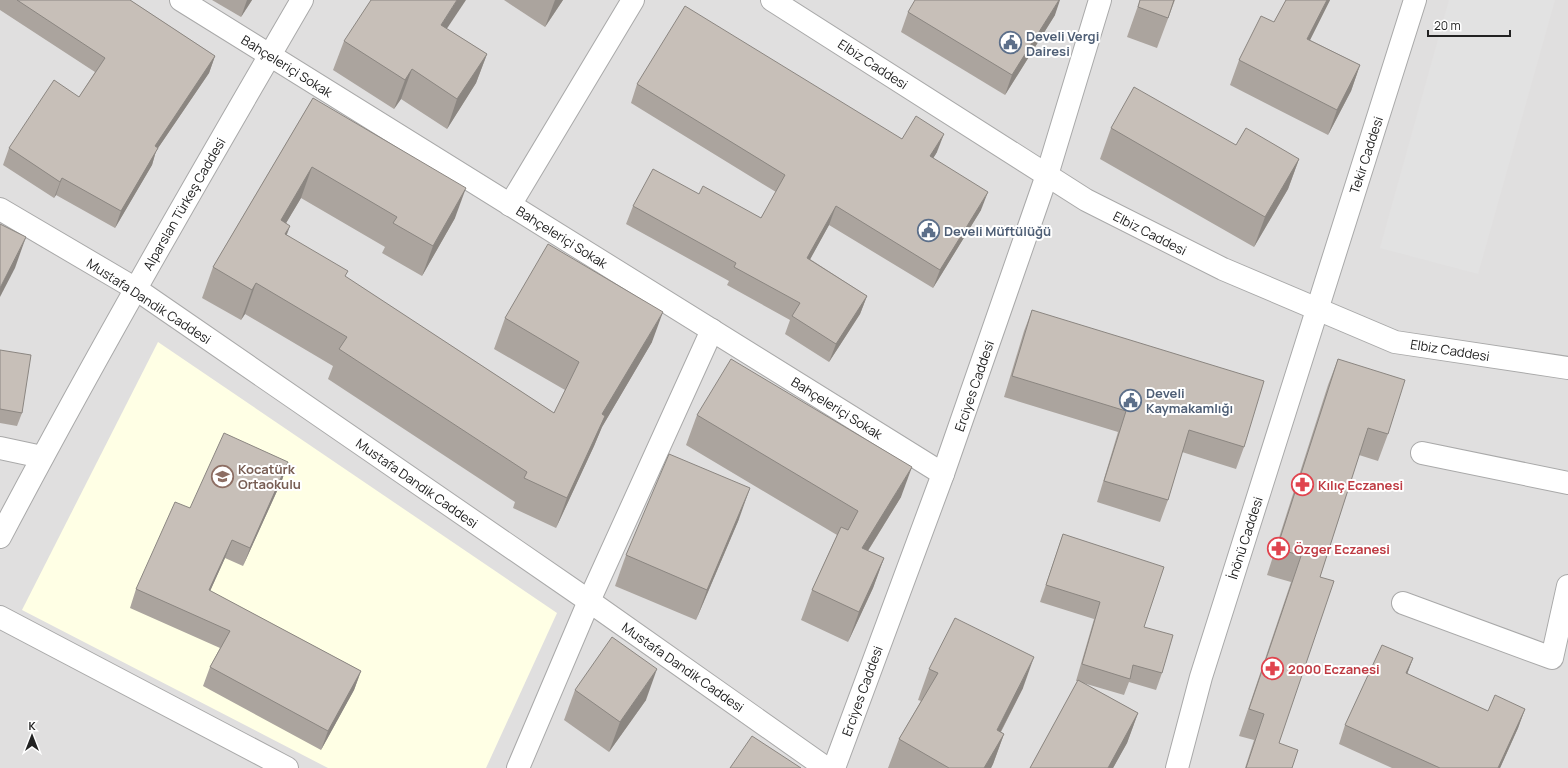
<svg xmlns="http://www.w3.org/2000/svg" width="1568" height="768" viewBox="0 0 1568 768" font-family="Manrope,sans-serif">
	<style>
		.residential { fill: #e0dfdf }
		.education { fill: #ffffe5 }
		.parking { fill: #e2e2e2 }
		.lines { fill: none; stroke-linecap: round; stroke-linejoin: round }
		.minor-casing { stroke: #a9a9a9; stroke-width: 24 }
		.tertiary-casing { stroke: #a9a9a9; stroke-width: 24 }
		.minor { stroke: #fff; stroke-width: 22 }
		.tertiary { stroke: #fff; stroke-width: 22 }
		.wall { fill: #aba49e }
		.shaded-wall { fill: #8b8681 }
		.building { fill: #c7bfb8; stroke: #8b8681 }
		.labels { text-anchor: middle; stroke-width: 4; stroke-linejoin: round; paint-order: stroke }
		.service-label { font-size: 13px; font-weight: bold; fill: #4e5e75; stroke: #fff; text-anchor: start }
		.street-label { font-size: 13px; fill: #222; stroke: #fff }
		.education-label { font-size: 13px; font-weight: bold; fill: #785e54; stroke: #fff; text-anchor: start }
		.health-label { font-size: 13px; font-weight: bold; fill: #be3a42; stroke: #fff; text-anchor: start }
	</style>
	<rect width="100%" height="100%" fill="#f2efe9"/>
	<!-- residential -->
	<rect class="residential" x="0" y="0" width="1568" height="768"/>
	<!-- education -->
	<path class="education" d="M158 342 557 613 486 768H328L22 610Z"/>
	<!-- parking -->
	<path class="parking" d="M1449 0H1555L1478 274 1380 248Z"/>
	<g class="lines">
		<defs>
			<g id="minor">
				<path d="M181 0 943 474"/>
				<path d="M510 205 633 0"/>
				<path d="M0 209 136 289 589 601 826 768"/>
				<path d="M0 448 42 457"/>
				<path d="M1422 453 1568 483"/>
				<path d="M0 537C96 355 199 177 302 0"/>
				<path d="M1403 603 1552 658 1568 586"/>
				<path d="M0 617 287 768"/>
				<path d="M518 768 589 601 712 330"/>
				<path d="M834 768 943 474 1047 175 1100 0"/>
				<path d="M1177 768 1201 677 1415 0"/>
			</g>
			<path id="tertiary" d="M772 0 1086 200 1223 269 1395 342 1568 368"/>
		</defs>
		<!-- minor casing -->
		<use href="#minor" class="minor-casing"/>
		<!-- tertiary casing -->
		<use href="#tertiary" class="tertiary-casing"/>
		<!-- minor -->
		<use href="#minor" class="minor"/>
		<!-- tertiary -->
		<use href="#tertiary" class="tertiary"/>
	</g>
	<!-- wall -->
	<g class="wall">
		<path d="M0 0H130L215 56 209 73 156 151 152 165 115 228 56 195 54 198 3 165 9 148 79 97 95 72 0 10Z"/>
		<path d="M212 0H252L241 17Z"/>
		<path d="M504 0H563L545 27Z"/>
		<path d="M1140 0H1175L1157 48 1127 37Z"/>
		<path d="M1286 0H1330L1310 40 1360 65 1351 91 1328 135 1230 85 1239 60 1274 22Z"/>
		<path d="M908 12 1055 15 1005 95 901 32Z"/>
		<path d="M447 29 487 54 476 83 447 129 401 99 394 109 333 70 344 41Z"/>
		<path d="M637 84 902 139 937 152 933 158 981 210 933 288 829 225 810 259 867 296 860 314 829 362 785 334 790 320 727 285 729 281 626 224 633 206 699 194 761 218 776 192 631 103Z"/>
		<path d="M313 98 455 218 422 276 382 253 385 247 301 198 286 223 287 235 346 277 554 413 565 390 494 349 505 318 652 342 602 427 594 446 556 528 513 508 515 502 328 379 333 366 245 314 241 320 202 298 213 267Z"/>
		<path d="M1111 128 1236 145 1299 159 1288 189 1254 247 1100 159Z"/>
		<path d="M1032 310 1244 447 1236 469 1182 452 1168 500 1160 522 1097 502 1118 432 1004 397 1024 331Z"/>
		<path d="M0 350 22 413 17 426 0 423Z"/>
		<path d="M1338 359 1388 434 1378 461 1359 455 1320 577 1279 743 1292 768H1245L1254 740 1239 736 1291 582 1267 575 1328 385Z"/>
		<path d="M697 415 901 497 868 551 884 558 873 588 848 642 801 620 812 590 837 535 686 445Z"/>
		<path d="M288 462 282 480 243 566 225 558 210 591 361 671 354 690 321 750 203 686 210 667 220 648 130 608 136 589 190 508Z"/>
		<path d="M739 519 696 620 615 586 626 555Z"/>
		<path d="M1063 534 1144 627 1162 673 1156 690 1129 682 1124 695 1083 683 1138 713 1127 743 1113 768H1030L1078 681H1076L1094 619 1040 602Z"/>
		<path d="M1413 658 1407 674 1488 711 1525 709 1518 728 1500 768H1392L1339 744 1345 725Z"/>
		<path d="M929 669 1023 688 1001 732 1004 734 993 764 991 768H888L899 739 921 701 918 700Z"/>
		<path d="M575 690 646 700 609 752 564 720Z"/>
	</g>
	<!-- shaded-wall -->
	<g class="shaded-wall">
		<path d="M247 0H252L241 17Z"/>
		<path d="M457 0H466L430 54 441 25Z"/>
		<path d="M555 0H563L545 27Z"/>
		<path d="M1059 0H1060L1055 15 1005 95 1012 75Z"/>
		<path d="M1327 0H1330L1298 64 1307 39Z"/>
		<path d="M487 54 476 83 447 129 457 99Z"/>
		<path d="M215 56 209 73 156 151 152 165 115 228 121 211 155 146Z"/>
		<path d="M1360 65 1351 91 1328 135 1337 110Z"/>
		<path d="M412 69 401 99 394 109 405 80Z"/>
		<path d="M944 134 937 152 923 175 930 156Z"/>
		<path d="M1299 159 1288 189 1254 247 1265 217Z"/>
		<path d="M312 167 301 198 270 250 281 220Z"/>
		<path d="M62 178 56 195 54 198 60 182Z"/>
		<path d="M466 188 455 218 422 276 433 246Z"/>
		<path d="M988 192 981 210 933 288 940 270Z"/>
		<path d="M836 206 829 225 801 276 807 258Z"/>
		<path d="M290 226 279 256 285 234Z"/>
		<path d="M26 237 15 268 0 297V288Z"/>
		<path d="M256 283 245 314 241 320 252 290Z"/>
		<path d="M867 296 860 314 829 362 836 344Z"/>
		<path d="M663 312 652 342 602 427 594 446 556 528 567 498 602 414Z"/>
		<path d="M288 462 282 480 243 566 250 548Z"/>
		<path d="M912 467 901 497 851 578 862 548Z"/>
		<path d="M750 488 739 519 696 620 707 590Z"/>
		<path d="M232 540 225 558 202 609 209 590Z"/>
		<path d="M884 558 873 588 848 642 859 612Z"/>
		<path d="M1034 657 1023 688 986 760 997 730Z"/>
		<path d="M1413 658 1406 677V673Z"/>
		<path d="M657 669 646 700 609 752 620 722Z"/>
		<path d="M361 671 354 690 321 750 328 731Z"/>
		<path d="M1525 709 1518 728 1500 768H1498Z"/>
		<path d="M1138 713 1127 743 1113 768H1108Z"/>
		<path d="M1004 734 993 764 991 768H984Z"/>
	</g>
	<!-- building -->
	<g class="building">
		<path d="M17 0H130L215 56 155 146 158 148 121 211 62 178 60 182 9 148 54 80 79 97 105 58Z"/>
		<path d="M371 0H457L441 25 487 54 457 99 412 69 405 80 344 41Z"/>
		<path d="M915 0H1059L1012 75 908 12Z"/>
		<path d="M1140 0H1174L1168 18 1138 7Z"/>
		<path d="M1286 0H1327L1307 39 1360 65 1337 110 1239 60 1261 16 1274 22Z"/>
		<path d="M685 6 902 139 916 116 944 134 930 156 988 192 940 270 836 206 807 258 867 296 836 344 792 316 800 303 734 267 736 263 633 206 653 169 699 194 703 186 761 218 785 175 637 84Z"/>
		<path d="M1134 87 1236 145 1246 128 1299 159 1265 217 1111 128Z"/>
		<path d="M313 98 466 188 433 246 393 223 397 217 312 167 281 220 290 226 285 234 348 271 345 276 554 413 579 362 505 318 548 244 663 312 602 414 605 416 567 498 524 478 527 472 339 349 347 337 256 283 252 290 213 267Z"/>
		<path d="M0 224 26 237 0 288Z"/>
		<path d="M1032 310 1264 381 1244 447 1189 430 1168 500 1104 481 1126 411 1012 376Z"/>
		<path d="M0 350 31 355 22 413 0 409Z"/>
		<path d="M731 359 912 467 862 548 884 558 859 612 812 590 841 527 848 530 858 511 697 415Z"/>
		<path d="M1338 359 1405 380 1388 434 1368 428 1320 577 1334 581 1279 743 1298 750 1292 768H1246L1264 714 1249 709 1301 556 1277 548Z"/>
		<path d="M224 433 288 462 250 548 232 540 209 590 361 671 328 731 210 667 230 631 136 589 175 502 190 508Z"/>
		<path d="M669 454 750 488 707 590 626 555Z"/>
		<path d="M1063 534 1164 567 1144 627 1173 635 1162 673 1133 665 1130 679 1082 664 1100 602 1046 585Z"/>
		<path d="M955 618 1034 657 997 730 1004 734 984 768H949L899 739 938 673 929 669Z"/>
		<path d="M612 637 657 669 620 722 575 690Z"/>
		<path d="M1382 645 1413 658 1406 673 1488 711 1495 695 1525 709 1498 768H1440L1345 725Z"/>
		<path d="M1078 680 1138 713 1108 768H1030Z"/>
		<path d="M752 736 801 768H730Z"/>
	</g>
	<!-- icons -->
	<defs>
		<symbol id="civic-ring" viewBox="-11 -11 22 22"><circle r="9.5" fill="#fff" stroke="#5c6f8a" stroke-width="1.5"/><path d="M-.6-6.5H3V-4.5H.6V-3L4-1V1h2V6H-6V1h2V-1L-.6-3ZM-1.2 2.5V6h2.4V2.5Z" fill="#5c6f8a"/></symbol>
		<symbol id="school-ring" viewBox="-11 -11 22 22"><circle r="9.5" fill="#fff" stroke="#8d6e63" stroke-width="1.5"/><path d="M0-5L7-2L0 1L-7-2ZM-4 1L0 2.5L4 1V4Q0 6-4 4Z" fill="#8d6e63"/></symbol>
		<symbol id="pharmacy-ring" viewBox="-11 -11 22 22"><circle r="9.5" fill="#fff" stroke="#e0444e" stroke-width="1.5"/><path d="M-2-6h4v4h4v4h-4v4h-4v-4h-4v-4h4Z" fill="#e0444e"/></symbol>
	</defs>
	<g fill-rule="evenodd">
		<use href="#civic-ring" x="998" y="30" width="25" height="25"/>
		<use href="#civic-ring" x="916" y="218" width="25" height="25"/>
		<use href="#civic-ring" x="1118" y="388" width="25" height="25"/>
		<use href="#school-ring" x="210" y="464" width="25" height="25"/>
		<use href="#pharmacy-ring" x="1290" y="472" width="25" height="25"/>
		<use href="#pharmacy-ring" x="1266" y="536" width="25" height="25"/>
		<use href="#pharmacy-ring" x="1260" y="656" width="25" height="25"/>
	</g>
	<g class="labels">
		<!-- service labels -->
		<g class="service-label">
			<text x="1026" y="41">Develi Vergi<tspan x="1026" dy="15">Dairesi</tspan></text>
			<text x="944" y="236">Develi Müftülüğü</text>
			<text x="1146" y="398">Develi<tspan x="1146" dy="15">Kaymakamlığı</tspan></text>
		</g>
		<!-- street labels -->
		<g class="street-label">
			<text transform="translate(873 64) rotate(33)" y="5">Elbiz Caddesi</text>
			<text transform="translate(287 66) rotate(32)" y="5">Bahçeleriçi Sokak</text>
			<text transform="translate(1366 155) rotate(-72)" y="5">Tekir Caddesi</text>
			<text transform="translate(184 204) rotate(-60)" y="5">Alparslan Türkeş Caddesi</text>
			<text transform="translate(1150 233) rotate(27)" y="5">Elbiz Caddesi</text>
			<text transform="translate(562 237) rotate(32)" y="5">Bahçeleriçi Sokak</text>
			<text transform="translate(149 301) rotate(33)" y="5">Mustafa Dandik Caddesi</text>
			<text transform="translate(1450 350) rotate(9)" y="5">Elbiz Caddesi</text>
			<text transform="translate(974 386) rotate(-71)" y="5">Erciyes Caddesi</text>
			<text transform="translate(837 408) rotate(32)" y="5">Bahçeleriçi Sokak</text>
			<text transform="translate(417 483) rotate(35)" y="5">Mustafa Dandik Caddesi</text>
			<text transform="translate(1245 538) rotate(-72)" y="5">İnönü Caddesi</text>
			<text transform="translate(683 667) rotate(35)" y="5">Mustafa Dandik Caddesi</text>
			<text transform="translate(862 691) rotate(-70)" y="5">Erciyes Caddesi</text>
		</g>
		<!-- education labels -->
		<g class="education-label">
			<text x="238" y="474">Kocatürk<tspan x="238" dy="15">Ortaokulu</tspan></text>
		</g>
		<!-- health labels -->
		<g class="health-label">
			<text x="1318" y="490">Kılıç Eczanesi</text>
			<text x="1294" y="554">Özger Eczanesi</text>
			<text x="1288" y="674">2000 Eczanesi</text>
		</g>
	</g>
	<!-- north arrow -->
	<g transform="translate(32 736)" stroke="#ffffff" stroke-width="3" paint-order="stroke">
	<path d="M0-3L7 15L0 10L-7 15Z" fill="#222222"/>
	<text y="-6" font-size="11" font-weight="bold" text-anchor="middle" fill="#222222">K</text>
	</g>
	<!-- scale -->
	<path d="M1428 30v6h82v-6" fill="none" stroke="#222222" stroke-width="2"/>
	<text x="1434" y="30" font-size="12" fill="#222222" stroke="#ffffff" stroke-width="3" paint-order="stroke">20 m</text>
</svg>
